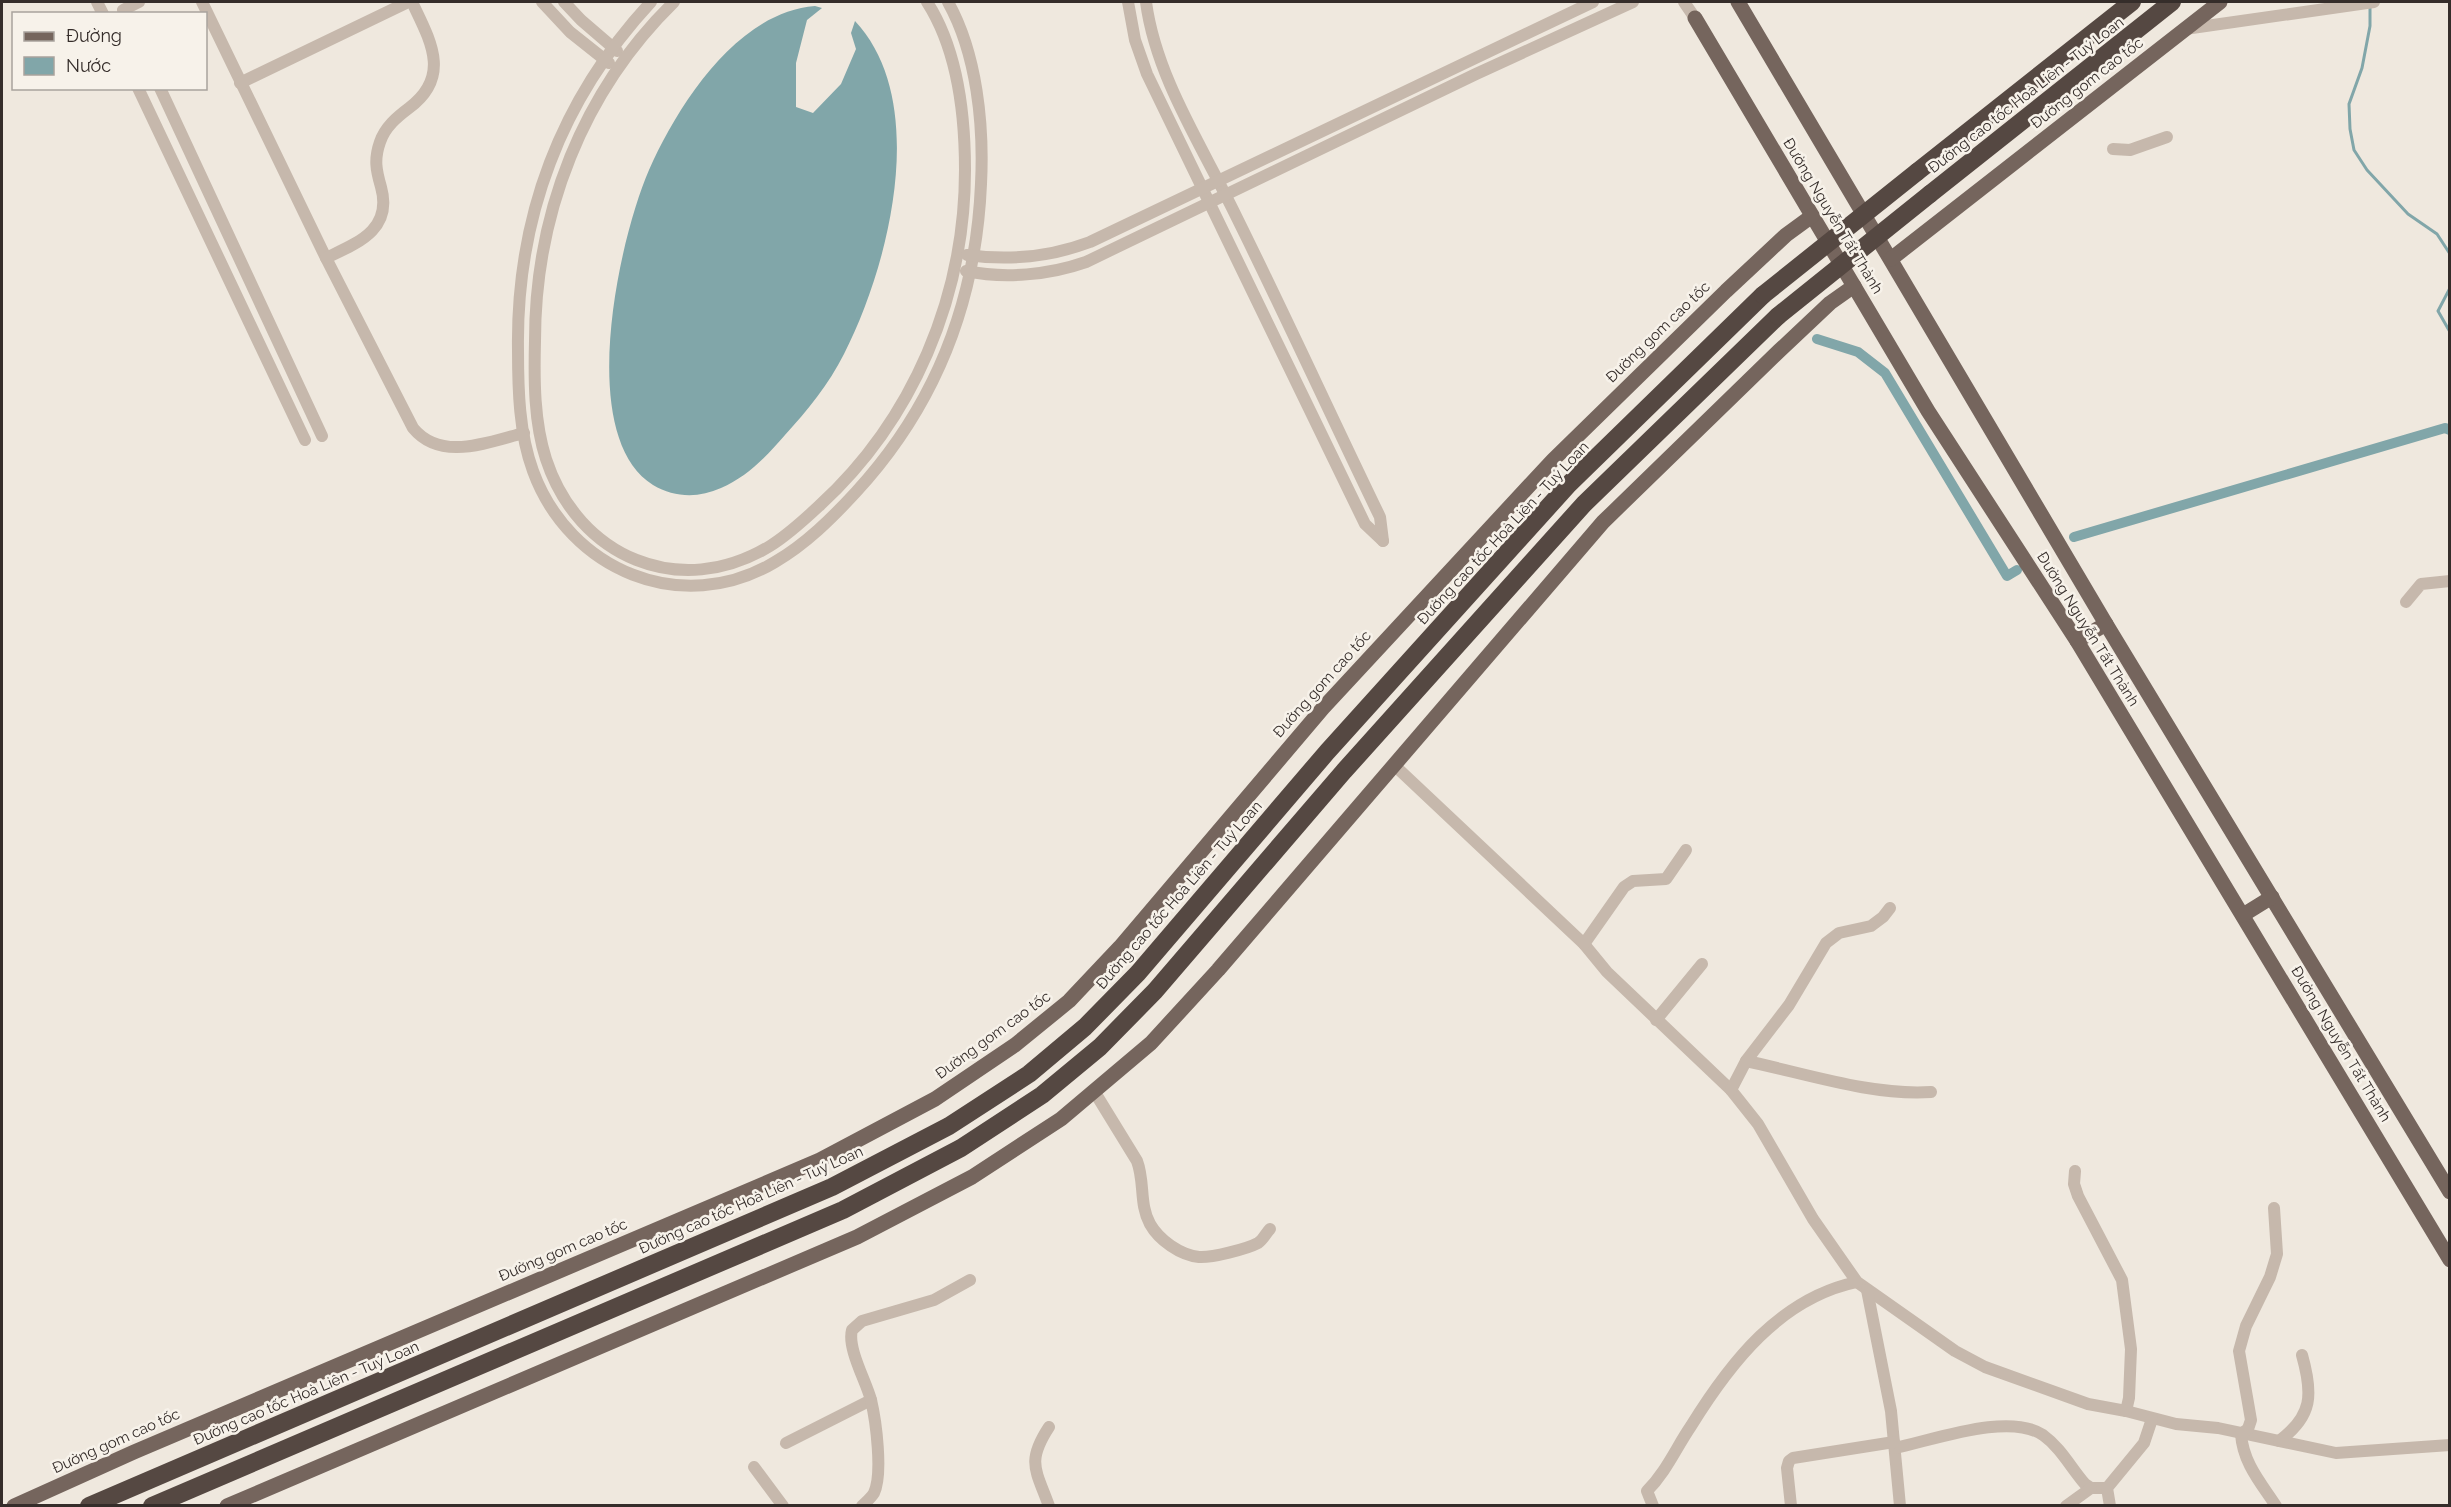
<svg xmlns="http://www.w3.org/2000/svg" width="2451" height="1507" viewBox="0 0 2451 1507" font-family="Raleway,sans-serif">
	<style>
		.water { fill: #81a6a9 }
		.lines { fill: none; stroke-linecap: round; stroke-linejoin: round }
		.stream { stroke: #81a6a9; stroke-width: 3 }
		.canal { stroke: #81a6a9; stroke-width: 10 }
		.minor { stroke: #c6b8ac; stroke-width: 12 }
		.major { stroke: #75655d; stroke-width: 15 }
		.highway { stroke: #554842; stroke-width: 18 }
		.highway-bridge { stroke: #554842; stroke-width: 18 }
		.labels { text-anchor: middle; stroke-width: 5; stroke-linejoin: round; paint-order: stroke }
		.street-label { font-size: 15px; fill: #352d2a; stroke: #f7f2ea }
	</style>
	<rect width="100%" height="100%" fill="#efe8de"/>
	<!-- water -->
	<path class="water" d="M815 6 822 8 807 20 796 63V107L813 113 841 84 856 49 851 33 855 21C931 102 889 266 844 354 829 384 807 411 785 435 767 456 747 477 721 488 699 498 675 498 653 485 575 436 619 239 649 170 678 105 737 12 815 6Z"/>
	<g class="lines">
		<!-- stream -->
		<g class="stream">
			<path d="M2370 6V26L2362 68 2349 104 2350 129 2354 150 2367 170 2408 214 2437 234 2450 254"/>
			<path d="M2450 288 2438 311 2450 332"/>
		</g>
		<!-- canal -->
		<g class="canal">
			<path d="M1817 339 1858 352 1885 373 2007 576 2017 570"/>
			<path d="M2074 537 2445 428 2450 430"/>
		</g>
		<!-- minor -->
		<g class="minor">
			<path d="M97 2 103 14"/>
			<path d="M202 2 326 258 413 428C441 462 488 442 524 433"/>
			<path d="M542 2 570 32 609 63"/>
			<path d="M564 2 581 20 617 51"/>
			<path d="M651 2C561 99 516 217 518 350 518 389 519 433 533 471 569 570 682 618 775 562 806 544 832 518 856 492 936 405 976 301 981 184 984 125 977 54 948 2"/>
			<path d="M674 2C583 91 535 213 535 341 534 380 534 422 546 459 578 557 680 601 770 546 788 535 804 520 819 506 913 420 965 297 965 170 965 113 958 50 927 2"/>
			<path d="M1128 2 1135 40 1147 74 1365 524 1383 541"/>
			<path d="M1146 2C1156 78 1204 149 1237 218 1286 317 1332 418 1380 517L1383 541"/>
			<path d="M1684 2 1695 18"/>
			<path d="M123 10 139 2"/>
			<path d="M2185 29 2374 2"/>
			<path d="M240 83 408 2"/>
			<path d="M138 88 305 440"/>
			<path d="M160 88 322 436"/>
			<path d="M2113 149 2130 150 2167 137"/>
			<path d="M967 255C1010 261 1050 257 1090 242L1593 2"/>
			<path d="M326 258C357 243 393 230 381 187 376 170 374 159 380 142 385 127 397 117 409 108 452 76 430 40 412 2"/>
			<path d="M966 271C1005 279 1049 275 1086 262L1476 74 1633 2"/>
			<path d="M2406 602 2421 584 2450 581"/>
			<path d="M1394 765 1584 944 1607 972 1731 1090 1758 1124 1813 1219 1857 1282 1955 1351 1985 1367 2088 1404 2126 1411 2176 1424 2218 1428 2336 1453 2450 1445"/>
			<path d="M1584 944 1624 887 1633 881 1666 879 1686 850"/>
			<path d="M1656 1020 1702 964"/>
			<path d="M1746 1061C1804 1073 1872 1096 1931 1092"/>
			<path d="M1731 1090 1746 1061 1789 1005 1826 943 1839 933 1871 926 1883 917 1890 908"/>
			<path d="M1094 1091 1137 1161C1145 1182 1139 1204 1150 1224 1159 1240 1180 1255 1199 1257 1211 1258 1247 1249 1258 1243 1263 1240 1266 1233 1270 1229"/>
			<path d="M2075 1171 2074 1184 2078 1196 2122 1280 2131 1349 2129 1398 2126 1411"/>
			<path d="M2274 1208 2277 1254 2270 1277 2246 1326 2239 1351 2251 1420 2248 1429 2241 1434C2243 1463 2261 1483 2276 1506"/>
			<path d="M1867 1290 1891 1411 1900 1506"/>
			<path d="M2279 1441C2313 1416 2313 1394 2302 1355"/>
			<path d="M786 1443 871 1400"/>
			<path d="M1895 1448C1934 1440 2009 1412 2043 1435 2061 1448 2071 1468 2085 1484L2091 1488H2107"/>
			<path d="M754 1467 783 1506"/>
			<path d="M862 1506C866 1502 871 1498 874 1493 883 1474 876 1421 871 1400 866 1381 847 1348 852 1330L862 1321 934 1300 970 1280"/>
			<path d="M1049 1506C1036 1470 1026 1462 1049 1427"/>
			<path d="M1653 1506 1647 1491C1666 1472 1676 1448 1691 1426 1730 1363 1780 1298 1857 1282"/>
			<path d="M1791 1506 1787 1468 1789 1461 1793 1458 1894 1442"/>
			<path d="M2066 1506 2091 1488"/>
			<path d="M2110 1506 2107 1488 2144 1443 2152 1419"/>
		</g>
		<!-- major -->
		<g class="major">
			<path d="M1738 2 2106 624 2450 1192"/>
			<path d="M1695 18 1928 411 2077 641 2450 1260"/>
			<path d="M1891 259 2220 2"/>
			<path d="M2077 641 2106 624"/>
			<path d="M2243 915 2272 897"/>
			<path d="M14 1506 134 1452 820 1160 935 1099 1015 1045 1069 1001 1120 947 1323 708 1553 460 1726 291 1786 235 1812 216"/>
			<path d="M227 1506 857 1237 972 1177 1061 1119 1151 1043 1218 970 1603 522 1779 351 1830 303 1854 286"/>
		</g>
		<!-- highway -->
		<g class="highway">
			<path d="M1917 172 2132 2"/>
			<path d="M1930 194 2172 2"/>
			<path d="M89 1506 832 1187 949 1126 1029 1074 1085 1027 1138 973 1327 752 1569 484 1763 295"/>
			<path d="M152 1506 843 1210 961 1148 1042 1095 1100 1047 1155 991 1344 771 1584 504 1778 316"/>
		</g>
		<!-- highway-bridge -->
		<g class="highway-bridge">
			<path d="M1763 295 1917 172"/>
			<path d="M1778 316 1930 194"/>
		</g>
	</g>
	<g class="labels">
		<!-- street labels -->
		<g class="street-label">
			<text transform="translate(2087 83) rotate(-38)" y="5">Đường gom cao tốc</text>
			<text transform="translate(2026 95) rotate(-38)" y="5">Đường cao tốc Hoà Liên - Tuý Loan</text>
			<text transform="translate(1833 216) rotate(59)" y="5">Đường Nguyễn Tất Thành</text>
			<text transform="translate(1658 332) rotate(-44)" y="5">Đường gom cao tốc</text>
			<text transform="translate(1503 533) rotate(-47)" y="5">Đường cao tốc Hoà Liên - Tuý Loan</text>
			<text transform="translate(2088 629) rotate(58)" y="5">Đường Nguyễn Tất Thành</text>
			<text transform="translate(1322 684) rotate(-48)" y="5">Đường gom cao tốc</text>
			<text transform="translate(1179 895) rotate(-49)" y="5">Đường cao tốc Hoà Liên - Tuý Loan</text>
			<text transform="translate(993 1035) rotate(-36)" y="5">Đường gom cao tốc</text>
			<text transform="translate(2341 1044) rotate(59)" y="5">Đường Nguyễn Tất Thành</text>
			<text transform="translate(751 1200) rotate(-24)" y="5">Đường cao tốc Hoà Liên - Tuý Loan</text>
			<text transform="translate(563 1250) rotate(-23)" y="5">Đường gom cao tốc</text>
			<text transform="translate(306 1393) rotate(-23)" y="5">Đường cao tốc Hoà Liên - Tuý Loan</text>
			<text transform="translate(116 1441) rotate(-24)" y="5">Đường gom cao tốc</text>
		</g>
	</g>
	<!-- border -->
	<rect width="2451" height="1507" fill="none" stroke="#352d2a" stroke-width="6"/>
	<!-- legend -->
	<rect x="12" y="12" width="195" height="78" fill="#f7f2ea" stroke="#a9a39d" stroke-width="1.5"/>
	<rect x="24" y="32" width="30" height="9" fill="#75655d" stroke="#a9a39d" stroke-width="1.5"/>
	<text x="66" y="42" font-size="18" fill="#352d2a">Đường</text>
	<rect x="24" y="57" width="30" height="18" fill="#81a6a9" stroke="#a9a39d" stroke-width="1.5"/>
	<text x="66" y="72" font-size="18" fill="#352d2a">Nước</text>
</svg>
